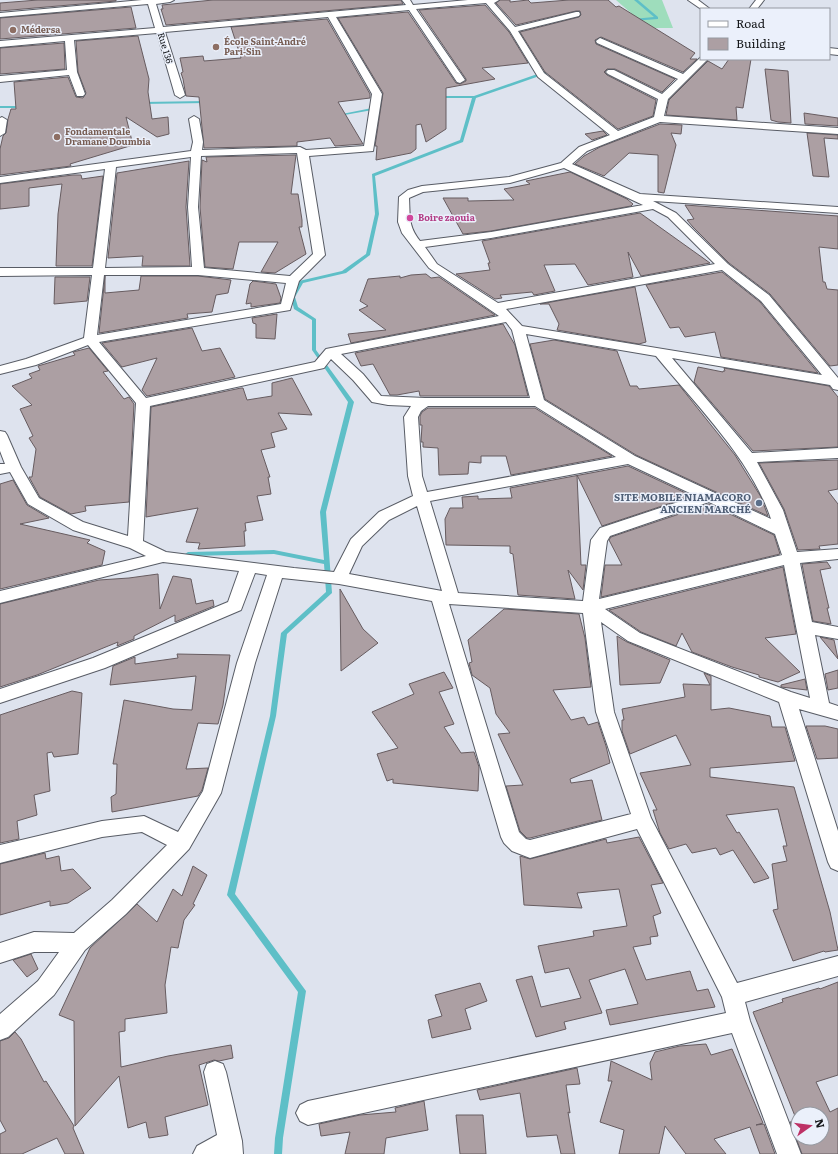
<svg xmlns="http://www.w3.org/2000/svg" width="838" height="1154" viewBox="0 0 838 1154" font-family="Literata,serif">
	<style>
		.green { fill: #9eddbc }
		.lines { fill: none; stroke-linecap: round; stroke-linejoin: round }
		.stream { fill: #5ebfc7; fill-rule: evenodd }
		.building { fill: #ac9fa3; stroke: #675c60; fill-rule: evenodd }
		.street-casing { stroke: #585c65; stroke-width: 2 }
		.street { fill: #fff; fill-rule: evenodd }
		.education-dot { fill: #8d6e63; stroke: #ebf0fb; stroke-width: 1.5 }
		.hotel-dot { fill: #d1479c; stroke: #ebf0fb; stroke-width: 1.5 }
		.service-dot { fill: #5c6f8a; stroke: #ebf0fb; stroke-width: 1.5 }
		.labels { text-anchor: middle; stroke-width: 3; stroke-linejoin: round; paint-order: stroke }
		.far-education-label { font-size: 9px; font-weight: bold; fill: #785e54; stroke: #ebf0fb; text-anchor: start }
		.far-street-label { font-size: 9px; fill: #15171a; stroke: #ebf0fb }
		.far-hotel-label { font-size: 9px; font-weight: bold; fill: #b23c85; stroke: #ebf0fb; text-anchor: start }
		.service-label { font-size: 10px; font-weight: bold; fill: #4e5e75; stroke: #ebf0fb; text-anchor: end }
	</style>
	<rect width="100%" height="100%" fill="#dee3ee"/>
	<!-- green -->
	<path class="green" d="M616 0H662L673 28H603L554 24 631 13Z"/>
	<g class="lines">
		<!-- stream -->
		<g class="stream">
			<path d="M634 0H638L658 17V19L632 21V19H633L654 17Z"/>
			<path d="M549 66 552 67 548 73 476 98 463 142 375 176 379 214 370 255 346 273 303 283 295 297 298 307 316 319V350L354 402 326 512 332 593 287 634 276 716 235 894 306 991 283 1138 282 1154H274L275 1138 298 992 227 895 270 716 281 633 326 592 324 564 274 554 188 556 185 554 188 552 274 550 324 560 320 512 348 402 312 350V320L294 309 291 297 299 281 342 271 366 254 375 214 372 174 460 140 472 98H438L436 97 437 96H474L546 71Z"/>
			<path d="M206 101H207V103L142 104 140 103 142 102Z"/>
			<path d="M0 106H22L24 107 22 108H0Z"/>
			<path d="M377 107H378V109L339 116 337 115Z"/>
		</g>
	</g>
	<!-- building -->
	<g class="building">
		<path d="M38 0H116V1L0 11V3Z"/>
		<path d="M213 0H401L403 4 166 25 161 9H163L162 5Z"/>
		<path d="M500 0H510V2L528 0 531 3 569 0H608L616 7 619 6 695 53 690 59H697L683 72 601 37 595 40 596 44 675 79 662 92 615 69H607L604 72 607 75 656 100 653 116 618 129 545 72 520 32 579 17 581 15 580 11H576L516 25 496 3Z"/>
		<path d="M485 5 509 32 528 63 482 68 495 79 446 88V129L426 142 421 124 416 125V149L411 153 376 160 377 146H375L383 93 338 18 408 12 456 83 460 84 466 81V79L419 10Z"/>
		<path d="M131 7 136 28 0 39V18Z"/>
		<path d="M327 19 370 94V98L338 102 363 144 335 146 330 138 297 142V146L204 148 199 97 186 96 183 79 181 73 183 72 180 58 203 56 204 61 241 58 231 27Z"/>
		<path d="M138 36 149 79 148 92 152 119 168 117 169 134 157 137 126 117 133 145 70 164 71 166 0 175V149L3 136 6 133 8 119 11 109H16L14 82 68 77 76 97 83 98 86 93 78 72 76 41Z"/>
		<path d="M64 43 65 69 0 74V48Z"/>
		<path d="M729 59H751L743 108 736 107 737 120 666 115 669 100 708 61 722 69Z"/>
		<path d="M765 69 788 71 791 123 778 122 771 120Z"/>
		<path d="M804 113 838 118V126L805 124Z"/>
		<path d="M660 124 682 125 681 134 671 133 676 145 664 193 658 192V155L629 153 604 176 575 164 584 156 600 147Z"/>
		<path d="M603 131 607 135 592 140 585 134Z"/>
		<path d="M807 133 838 135V139L824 138 829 177 813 176Z"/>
		<path d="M296 155 291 194H298L302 220V227H299L306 254 275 273 261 272 278 242H239L233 269 205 267 200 207 202 160 207 162 206 157Z"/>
		<path d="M189 161 186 207 190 266H142L143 256 108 258 117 173Z"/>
		<path d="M570 172 627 199 633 204 631 206 491 231 463 234 443 198H468V201L514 200 504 189 530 184 526 181Z"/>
		<path d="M73 175H81L82 179 103 176 92 266H56L58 214 62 184 29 188V206L0 209V184Z"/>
		<path d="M685 205 838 216V249L819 247 823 282H825L827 289 838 290V365L830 366 770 294 729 263 693 227 687 220 694 219Z"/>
		<path d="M640 213 710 263 641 276 628 252 633 277 588 285 575 264 544 265 555 291 534 295 532 292 500 295 502 298 495 299 456 274 490 270 488 263H490L482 241Z"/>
		<path d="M722 272 760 302 818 373 721 357 715 332 685 337 679 327 670 328 646 285Z"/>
		<path d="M426 274 431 278 439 277 495 315 351 343 348 334 386 330 359 310 368 306 360 301 368 279 400 276V278L411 275Z"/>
		<path d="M105 276V293L139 290 141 276H198L231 280 228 293 216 295 212 312 187 314 188 318 99 333Z"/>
		<path d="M55 277H90L87 301 54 304Z"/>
		<path d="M253 281 276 284 281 298 280 303 251 307V303L246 304 250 284Z"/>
		<path d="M635 287 646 342 639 344 557 330 559 324 549 304H540Z"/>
		<path d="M277 314 275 339 256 338V324L253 323 252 318Z"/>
		<path d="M503 324 515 345 528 396H420L419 391 397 395H390L373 364 361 366 355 353Z"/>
		<path d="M192 328 202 351 220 348 235 377 147 396 142 390 157 358 122 367 102 343Z"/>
		<path d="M554 340 617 351 630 386H637L639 389 679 385 735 455 761 497 768 516 636 455 545 399 530 344Z"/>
		<path d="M89 348 108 371 103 372 124 399 129 397 134 404 129 502 85 506 86 511 71 514 40 497 29 477H32L36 449 29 438 33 436 20 409 32 405 12 386 32 378 29 374 40 370 38 366 75 355 73 352Z"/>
		<path d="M698 367 723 372V371H725L724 368 829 386 838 397V447L753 451 694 382Z"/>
		<path d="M292 378 312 415 278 413 287 429 271 433 275 447 261 450 270 477H268L271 494 257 496 263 520 245 523 246 531H244L245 546 198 549 200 543 186 542 198 508 146 517 151 407 241 388H243L247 400 272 396V383Z"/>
		<path d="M428 408H535L612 456 511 475 506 456H481V463L469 462 468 474 439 475 438 448 423 447V442H421L422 425H420V416L422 412Z"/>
		<path d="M838 460V489L828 491 838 504V544L819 546 820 549 798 550 784 509 759 463Z"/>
		<path d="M628 466 692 496 602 526 577 475 581 565H586L583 590 568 570 575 599 518 595 513 554 510 553V546L446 545 445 519 450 508H463L462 497 478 496V499L512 498 510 488Z"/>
		<path d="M13 480 27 505 49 518 20 524 90 540 87 543 105 551 102 565 0 589V484Z"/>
		<path d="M709 504 774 535 780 554 601 597 605 565H622L609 540 611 537Z"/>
		<path d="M827 562 831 568 820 570 829 608H827L831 624 813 621 802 564Z"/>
		<path d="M783 567 796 634 765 638 800 672 778 682 759 677V675L732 667 692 652 682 633 676 646 641 632 609 610Z"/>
		<path d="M158 574 160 609 173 576 191 579 196 604 213 600 214 606 175 622V615L134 636V639L117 646 118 642 37 675 0 687V604L99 580 129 578Z"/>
		<path d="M340 589 363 629 378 643 341 671Z"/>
		<path d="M504 609 579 614 585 638 591 687 553 690 571 720 584 717 588 725 598 722 606 746 610 763 570 779 571 783 592 780 602 820 530 838H527L520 831 506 786 523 785 498 734 510 733 496 714 490 688 472 675 469 663 472 662 468 640Z"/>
		<path d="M617 636 627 642 670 660 660 683 620 685Z"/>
		<path d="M820 637 834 640 838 659Z"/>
		<path d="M177 654 230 655 223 705 218 724 198 723 186 769 208 768 202 790 198 796 112 812 111 797 116 794 117 764H113L124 700 173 709 192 710 196 676 110 685 113 666 135 657V664L178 658Z"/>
		<path d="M838 670V688L828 690 825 674Z"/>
		<path d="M444 672 453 688 439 692 454 724 444 727 461 753 474 752 479 767 478 791 393 783V779L387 781 377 754 398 748 372 712 414 694 409 684Z"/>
		<path d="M704 673 711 676V710L729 708 770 716 772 727H785L795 761 710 768V777L794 787 830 912 838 950 825 952 824 951 793 961 773 910 778 909 772 864 787 861 783 846H787L778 809 726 815 737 833 739 832 769 878 754 883 733 850 720 855 716 848 692 853 686 844 669 849 660 833 653 810H657L640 773 691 765 676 735 630 754 622 731V720H624L622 709 685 697 683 684 710 685Z"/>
		<path d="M805 679 807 690 781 687V685Z"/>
		<path d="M72 691 82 693 78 754 54 757 52 752 47 753 50 791 34 795 37 815 17 821 19 839 0 843V715Z"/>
		<path d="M806 726H825L838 729V758L817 759Z"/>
		<path d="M639 837 663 883 651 885 661 913 653 916 658 936 650 937 651 944 633 947 646 980 690 971 697 991 708 989 715 1007 659 1016 610 1025 606 1010 638 1004 625 969 589 980 602 1013 564 1022 566 1029 536 1037 516 980 532 976 541 1007 581 998 569 968 545 973 538 946 594 936 593 931 627 926 619 889 577 893 582 908 524 905 520 856 530 859 606 839 607 843Z"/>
		<path d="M45 853 46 859 59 856 61 871 73 869 91 888 68 903 50 906V901L0 915V864Z"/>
		<path d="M193 866 207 875 193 904 195 905 184 920 178 948 171 947 165 985 167 1013 125 1019V1031L119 1032 121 1067 168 1056 231 1045 233 1058 219 1061 214 1060 199 1065 208 1105 165 1117 168 1135 149 1138 146 1122 128 1128 119 1076 75 1126 74 1021 59 1015 90 948 137 904 157 922 173 889 182 896Z"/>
		<path d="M31 954 38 969 27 977 13 960Z"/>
		<path d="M838 982V1075L816 1082 830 1112 838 1108V1154H802L790 1122 797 1121 753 1012 783 1002 782 999 819 988 820 989ZM798 1114H822V1138H798Z"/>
		<path d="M480 983 487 1001 465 1009 471 1029 432 1038 428 1020 442 1016 435 995Z"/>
		<path d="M15 1032 21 1039 44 1082 46 1081 74 1126 73 1128 84 1154H65L57 1138 22 1154H0V1134L6 1131 0 1120V1041L9 1038Z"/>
		<path d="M706 1044 711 1055 732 1049 763 1123 756 1125 764 1124 775 1154H760L750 1127 714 1139 726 1154H686L665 1126 659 1154H619L624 1130 600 1122 612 1081H608L611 1061 652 1080 650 1063 655 1052 680 1046Z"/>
		<path d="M577 1068 580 1084 566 1085 570 1113 568 1112 575 1154H561L557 1135 527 1137 520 1093 480 1100 477 1090Z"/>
		<path d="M424 1101 428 1130 386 1138 384 1154H345L350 1132 321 1136 319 1124 360 1115 396 1112 395 1108Z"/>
		<path d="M456 1115H483L486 1154H460Z"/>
	</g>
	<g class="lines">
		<defs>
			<g id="street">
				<path d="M142 0H174L170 2 156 4 163 27 406 5 402 0H410L413 5 468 0H499L494 3 515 27 576 12H579L580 14 579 16 518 31 544 73 618 131 654 117 658 99 608 74 606 72 608 70H614L662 94 678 79 597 43 596 41 600 38 683 74 701 57V59H708L668 99 664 116 838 128V134L660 122 587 151 572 164 640 194 838 207V213L653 201 676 213 728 264 769 295 838 378V390L833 389 830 385 672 358 752 453 838 448V458L757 462 783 510 797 552 838 549V559L800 563 812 622 838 627V639L815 635 829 703 838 706V720L799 709 838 831V871L831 868 828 862 779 702 628 641 601 622 614 712 651 818 737 983 838 956V976L745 1002 750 1021 801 1154H777L732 1033 308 1125 300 1121 296 1113 300 1105 308 1101 726 1013 722 997 637 829 530 858 512 851 504 843 501 837 432 601 339 584 282 578 255 663 221 793 189 849 126 914 85 950 54 995 8 1037 0 1040V1014L38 981 59 952H34L0 963V943L34 932 74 933 112 900 167 845 142 832 102 837 0 863V845L102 821 144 816 178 832 203 791 237 663 267 575 255 573 241 610 105 668 0 703V689L93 658 228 602 239 571 163 562 0 603V591L146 556 130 548 73 530 28 504 10 472 0 474V464H5L0 451V431L5 432 7 435 21 467 39 498 83 522 128 536 136 403 88 345 36 365 0 374V366L26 359 84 338 92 275 0 276V268H93L105 169 0 183V177L191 151 193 142 189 119 194 116 199 119 203 142 202 150 300 147 306 150 364 146 372 94 328 17 165 32 185 95 180 98 175 95 157 33 74 40 77 72 85 94 83 96H77L69 75 0 82V76L67 70 65 41 0 47V41L155 28 148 4 0 17V13ZM486 3 510 31 538 77 610 135 579 147 561 163 509 177 422 186 408 190 399 197 398 222 402 233 429 268 499 316 331 348 326 349 315 362 146 398 99 342 290 310 299 281 325 255 309 156 373 151 382 94 336 17 409 10 457 82 460 83 465 80 416 9ZM297 153 313 254 290 276 204 268 198 207 201 156ZM191 157 188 207 192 267 105 268 116 167ZM564 168 643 205 491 232 420 241C408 226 410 216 409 198L423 192 510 183ZM653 209 668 217 715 264 498 303 437 264 425 247 491 238ZM722 270 761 301 822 375 522 326 506 309ZM104 275H198L286 283 281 304 97 335ZM506 322 512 330 530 398H425L381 396 363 374 341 354ZM526 334 656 356C696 405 751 459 771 519L635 456 544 400ZM331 359 353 380 372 402 388 405 411 406 404 417 408 476 413 496 379 512 351 539 334 572 294 568 166 552 143 541 150 406 324 368ZM428 406H535L616 457 427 492 422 476 418 417 421 411ZM628 464 696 496 600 528 591 540 583 601 458 593 430 501ZM709 502 775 534 782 555 599 599 607 541 610 536ZM417 506 442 591 349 574 362 546 389 520ZM784 565 810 698 791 692 640 633 605 609ZM449 604 583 613 596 712 631 814 530 840 526 839 519 832Z"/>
				<path d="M688 0H698L710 9H701Z"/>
				<path d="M756 0H764L757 9H749Z"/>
				<path d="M829 48 838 49V55L829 54Z"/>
				<path d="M2 117 7 120 5 133 0 136V118Z"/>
				<path d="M215 1061 223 1064 226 1072 242 1141 243 1154H193L197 1146 217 1135 204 1072 207 1064Z"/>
			</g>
		</defs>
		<!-- street casing -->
		<use href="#street" class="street-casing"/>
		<!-- street -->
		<use href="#street" class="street"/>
	</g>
	<!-- markers -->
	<g class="education-dot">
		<circle cx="13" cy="30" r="4"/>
		<circle cx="216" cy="47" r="4"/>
		<circle cx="57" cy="137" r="4"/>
	</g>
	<circle class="hotel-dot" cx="410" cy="218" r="4"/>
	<circle class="service-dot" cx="759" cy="503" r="4"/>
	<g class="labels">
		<!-- far-education labels -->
		<g class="far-education-label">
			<text x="21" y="33">Médersa</text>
			<text x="224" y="45">École Saint-André<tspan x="224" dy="10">Pari-Sin</tspan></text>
			<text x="65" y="135">Fondamentale<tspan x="65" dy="10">Dramane Doumbia</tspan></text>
		</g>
		<!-- far-street labels -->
		<g class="far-street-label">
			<text transform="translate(165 48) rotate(73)" y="3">Rue 136</text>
		</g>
		<!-- far-hotel labels -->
		<g class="far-hotel-label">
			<text x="418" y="221">Boire zaouia</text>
		</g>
		<!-- service labels -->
		<g class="service-label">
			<text x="751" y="501">SITE MOBILE NIAMACORO<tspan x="751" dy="12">ANCIEN MARCHÉ</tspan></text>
		</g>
	</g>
	<!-- legend -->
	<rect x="700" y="8" width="130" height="52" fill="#ebf0fb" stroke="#9599a1"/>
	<rect x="708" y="21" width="20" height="6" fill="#ffffff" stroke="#9599a1"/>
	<text x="736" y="28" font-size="12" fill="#15171a">Road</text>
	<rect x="708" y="38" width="20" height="12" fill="#ac9fa3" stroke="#9599a1"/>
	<text x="736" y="48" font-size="12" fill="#15171a">Building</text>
	<!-- north arrow -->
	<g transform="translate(810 1126) rotate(76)"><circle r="19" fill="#ebf0fb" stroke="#9599a1"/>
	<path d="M0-3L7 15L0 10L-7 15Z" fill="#bd3166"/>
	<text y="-6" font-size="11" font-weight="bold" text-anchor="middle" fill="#15171a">N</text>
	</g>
</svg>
